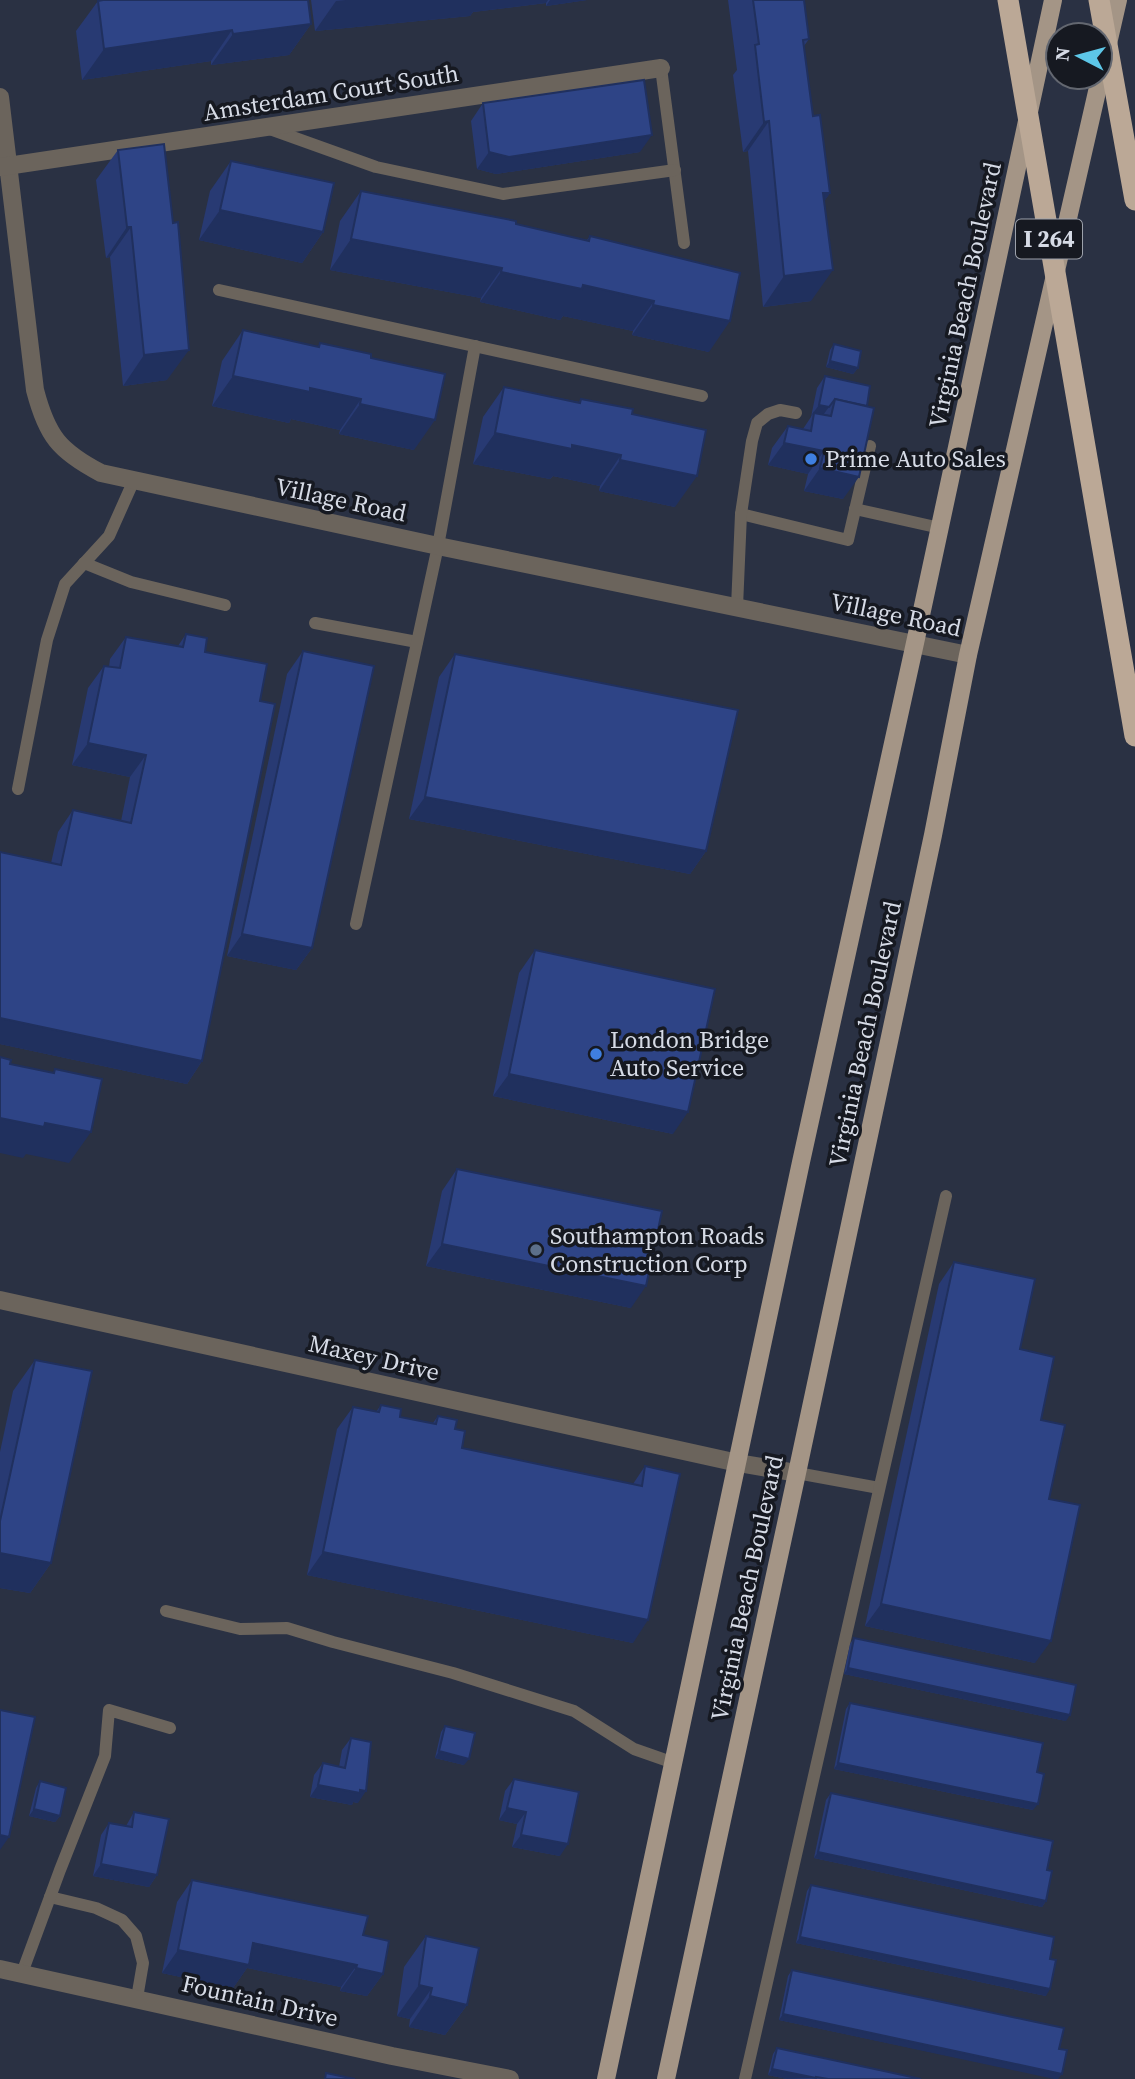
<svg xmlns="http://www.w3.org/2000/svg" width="1135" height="2079" viewBox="0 0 1135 2079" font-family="'Source Serif 4',serif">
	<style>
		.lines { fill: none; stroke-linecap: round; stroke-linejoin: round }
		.service { stroke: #6b645c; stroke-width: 12 }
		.minor { stroke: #6b645c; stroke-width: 18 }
		.primary { stroke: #a49586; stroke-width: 18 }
		.motorway { stroke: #bba896; stroke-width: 21 }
		.wall { fill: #283a73 }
		.shaded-wall { fill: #20305e }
		.building { fill: #2e4486; stroke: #20305e; stroke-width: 2 }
		.shop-dot { fill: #3f7fe0; stroke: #161921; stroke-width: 2.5 }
		.service-dot { fill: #5c6f8a; stroke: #161921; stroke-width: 2.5 }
		.labels { text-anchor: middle; stroke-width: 7; stroke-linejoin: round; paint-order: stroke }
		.shield { fill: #161921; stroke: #9ca1ab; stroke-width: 2 }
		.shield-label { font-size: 23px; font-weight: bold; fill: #d6dbe6 }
		.street-label { font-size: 24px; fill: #d6dbe6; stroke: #161921 }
		.poi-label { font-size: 24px; fill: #d6dbe6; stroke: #161921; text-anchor: start }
	</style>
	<rect width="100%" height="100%" fill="#2a3143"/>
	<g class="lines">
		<!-- service -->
		<g class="service">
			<path d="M661 68 684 243"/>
			<path d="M270 129 376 167 503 194 675 170"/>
			<path d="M219 290 702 396"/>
			<path d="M855 509 940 528"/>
			<path d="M741 514 848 540 870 446"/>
			<path d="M84 563 131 582 225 605"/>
			<path d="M737 607 741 514 752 441 757 423 768 414 780 410 796 413"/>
			<path d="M315 623 417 642"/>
			<path d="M18 789 47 640 65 584 109 536 134 480"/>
			<path d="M356 924 438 546 475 346"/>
			<path d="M797 1473 879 1488"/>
			<path d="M166 1611 240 1629 287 1628 333 1642 453 1673 574 1711 634 1749 674 1763"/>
			<path d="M50 1897 96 1908 122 1920 136 1936 143 1963 137 1998"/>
			<path d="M22 1973 60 1870 105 1756 109 1710 170 1728"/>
			<path d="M745 2079 946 1196"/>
		</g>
		<!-- minor -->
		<g class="minor">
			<path d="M0 97 35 390C47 436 59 451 101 473L438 546 968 655"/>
			<path d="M0 167 661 68"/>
			<path d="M0 1300 738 1463 797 1473"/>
			<path d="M0 1969 392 2056 510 2079"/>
		</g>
		<!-- primary -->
		<g class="primary">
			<path d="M606 2079 801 1162 915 643 1053 0"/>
			<path d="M666 2079 797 1473 933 835 968 655 1118 0"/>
		</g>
		<!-- motorway -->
		<g class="motorway">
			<path d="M1008 0 1135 736"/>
			<path d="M1099 0 1135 200"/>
		</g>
	</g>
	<!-- wall -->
	<g class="wall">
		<path d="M311 0H587L546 6V3L473 12 470 16 315 31Z"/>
		<path d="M728 0H804L809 39 804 46 813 116 830 193 824 201 811 301 763 307 748 151 743 152 733 75 737 70Z"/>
		<path d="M98 1 311 24 289 55 211 65V61L82 80 76 31Z"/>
		<path d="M483 103 640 152 496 174 477 169 471 121Z"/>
		<path d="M118 150 167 380 123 386 110 257 106 258 96 180Z"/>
		<path d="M231 161 323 232 302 263 199 240 210 191Z"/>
		<path d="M361 191 587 240 590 236 709 352 632 335 633 331 563 316 560 320 480 302 481 298 330 270 340 221Z"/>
		<path d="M243 330 318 347 320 343 371 358 414 450 339 434 340 430 291 419 289 423 212 406 222 361Z"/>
		<path d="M834 344 858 368 853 374 826 367 830 350Z"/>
		<path d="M825 376 870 386 843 499 804 491 808 474 768 465 772 448 788 426 803 429 811 417 817 388Z"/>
		<path d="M504 387 579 402 581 399 632 414 675 507 599 491 600 486 553 476 550 479 473 464 483 417Z"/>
		<path d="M186 634 205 652 202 1061 187 1084 0 1044V852L51 863 58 832 73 810 121 821 130 777 72 765 88 688 104 666 109 667 110 659 126 637 178 646Z"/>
		<path d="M303 651 312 948 296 970 227 956 287 674Z"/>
		<path d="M455 654 706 851 690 874 409 819 439 677Z"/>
		<path d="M535 950 673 1134 493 1096 519 973Z"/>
		<path d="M457 1169 631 1308 426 1266 442 1191Z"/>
		<path d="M954 1262 1020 1349 1041 1420 1049 1499 1035 1663 865 1626 939 1284Z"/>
		<path d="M35 1360 51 1563 30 1593 0 1588V1452L13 1391Z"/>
		<path d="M381 1405 400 1417 433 1423 438 1416 455 1429 462 1448 633 1484 645 1466 633 1643 307 1575 337 1429 353 1407 376 1412Z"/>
		<path d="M854 1638 1066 1721 844 1674 850 1644Z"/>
		<path d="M850 1703 1037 1772 1033 1810 834 1769 846 1709Z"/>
		<path d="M445 1726 464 1765 435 1758 441 1732Z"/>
		<path d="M351 1738 358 1803 353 1802 352 1805 310 1797 314 1775 323 1763 339 1767 342 1750Z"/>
		<path d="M514 1779 560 1856 512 1847 517 1824 499 1820 505 1791Z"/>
		<path d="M40 1781 60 1816 55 1822 29 1816 36 1788Z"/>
		<path d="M831 1793 1047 1870 1046 1901 1042 1907 814 1858 826 1800Z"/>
		<path d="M134 1812 157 1875 149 1887 93 1876 101 1835 109 1823 126 1826Z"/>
		<path d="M192 1880 363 1935 383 1974 367 1996 340 1991 341 1987 247 1968 233 1988 162 1973 177 1902Z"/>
		<path d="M811 1885 1050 1959 1046 1996 796 1943 807 1891Z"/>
		<path d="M426 1936 467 2005 445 2035 409 2027 410 2019 397 2016 404 1967Z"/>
		<path d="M792 1970 1059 2049 1058 2079 779 2020 788 1976Z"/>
		<path d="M777 2048 921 2079H787L768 2075 773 2054Z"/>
	</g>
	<!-- shaded-wall -->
	<g class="shaded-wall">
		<path d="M346 0H548L546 3 473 12 470 16 315 31 336 1Z"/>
		<path d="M550 0H587L546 6Z"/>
		<path d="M311 24 289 55 211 65 233 34Z"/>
		<path d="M232 30 211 61 82 80 104 49Z"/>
		<path d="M769 121 748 151 743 152 764 122Z"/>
		<path d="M652 135 640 152 496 174 477 169 489 152Z"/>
		<path d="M823 193H830L809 223Z"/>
		<path d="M220 210 323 232 302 263 199 240Z"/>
		<path d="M127 227H131L110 257 106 258Z"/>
		<path d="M351 239 502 268 481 298 330 270Z"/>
		<path d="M833 270 811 301 763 307 784 276Z"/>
		<path d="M501 272 583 285 654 301 633 331 563 316 560 320 480 302Z"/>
		<path d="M653 305 730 321 709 352 632 335Z"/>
		<path d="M189 350 167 380 123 386 144 355Z"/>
		<path d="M830 361 858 368 853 374 826 367Z"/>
		<path d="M233 376 310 388 361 399 340 430 291 419 289 423 212 406Z"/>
		<path d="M360 404 435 420 414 450 339 434Z"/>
		<path d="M819 405 829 407 820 419 814 413 810 417Z"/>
		<path d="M495 433 572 445 621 455 600 486 553 476 550 479 473 464Z"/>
		<path d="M784 443 824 451 808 474 768 465Z"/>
		<path d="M620 460 697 476 675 507 599 491Z"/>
		<path d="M820 468 859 477 843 499 804 491Z"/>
		<path d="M88 743 146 755 130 777 72 765Z"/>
		<path d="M425 797 706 851 690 874 409 819Z"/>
		<path d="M242 934 312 948 296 970 227 956Z"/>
		<path d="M0 1018 202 1061 187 1084 0 1044Z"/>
		<path d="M509 1074 688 1112 673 1134 493 1096Z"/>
		<path d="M0 1118 45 1123 91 1132 69 1163 26 1154 23 1158 0 1153Z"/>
		<path d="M442 1244 646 1286 631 1308 426 1266Z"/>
		<path d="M323 1552 648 1620 633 1643 307 1575Z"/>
		<path d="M0 1553 51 1563 30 1593 0 1588Z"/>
		<path d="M881 1604 1051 1641 1035 1663 865 1626Z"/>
		<path d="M848 1668 1070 1715 1066 1721 844 1674Z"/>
		<path d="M439 1751 469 1759 464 1765 435 1758Z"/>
		<path d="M838 1763 1038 1804 1033 1810 834 1769Z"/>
		<path d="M318 1785 360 1790 366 1791 358 1803 353 1802 352 1805 310 1797Z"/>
		<path d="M507 1808 526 1812 517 1824 499 1820Z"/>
		<path d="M34 1809 60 1816 55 1822 29 1816Z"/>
		<path d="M0 1835 9 1837 0 1850Z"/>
		<path d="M521 1835 568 1844 560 1856 512 1847Z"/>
		<path d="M818 1852 1046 1901 1042 1907 814 1858Z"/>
		<path d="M101 1864 157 1875 149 1887 93 1876Z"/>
		<path d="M800 1937 1050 1989 1046 1996 796 1943Z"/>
		<path d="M253 1943 357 1965 341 1987 247 1968 233 1988 162 1973 178 1950Z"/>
		<path d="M356 1968 383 1974 367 1996 340 1991Z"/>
		<path d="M419 1985 432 1988 410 2019 397 2016Z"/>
		<path d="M430 1996 467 2005 445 2035 409 2027Z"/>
		<path d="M783 2014 1062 2074 1058 2079H1054L779 2020Z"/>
		<path d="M772 2069 815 2078 787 2079 768 2075Z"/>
	</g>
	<!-- building -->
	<g class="building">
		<path d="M103 0H308L311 24 233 34 232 30 104 49 98 1Z"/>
		<path d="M753 0H804L809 39 803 40 813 116 820 115 830 193H823L833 270 784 276 769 121 764 122 755 45 759 44Z"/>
		<path d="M644 80 652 135 509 157 489 152 483 103Z"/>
		<path d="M164 144 173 223 178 222 189 350 144 355 131 227H127L118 150Z"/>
		<path d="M231 161 334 183 323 232 220 210Z"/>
		<path d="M361 191 516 221V224L589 241 590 236 740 273 730 321 653 305 654 301 583 285 582 289 501 272 502 268 351 239Z"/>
		<path d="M243 330 319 347 320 343 371 354V358L445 374 435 420 360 404 361 399 310 388V392L233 376Z"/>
		<path d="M834 344 861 351 858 368 830 361Z"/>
		<path d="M825 376 870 386 867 406 835 399 829 407 819 405Z"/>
		<path d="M504 387 580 403 581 399 633 409 632 414 706 430 697 476 620 460 621 455 572 445V449L495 433Z"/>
		<path d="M835 399 874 408 859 477 820 468 824 451 784 443 788 426 811 431 814 413 831 416Z"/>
		<path d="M186 634 207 638 205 652 267 664 260 701 275 704 202 1061 0 1018V852L61 865 73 810 131 823 146 755 88 743 104 666 120 668 126 637 183 647Z"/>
		<path d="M303 651 374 666 312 948 242 934Z"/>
		<path d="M455 654 738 710 706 851 425 797Z"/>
		<path d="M535 950 715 989 688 1112 509 1074Z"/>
		<path d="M0 1057 11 1060 10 1064 54 1073 55 1069 102 1079 91 1132 45 1123 44 1127 0 1118Z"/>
		<path d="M457 1169 662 1211 646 1286 442 1244Z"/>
		<path d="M954 1262 1035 1279 1020 1349 1054 1357 1041 1420 1065 1425 1049 1499 1080 1505 1051 1641 881 1604Z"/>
		<path d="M35 1360 92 1371 51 1563 0 1553V1521Z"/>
		<path d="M381 1405 401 1409 400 1417 436 1424 438 1416 457 1420 455 1429 465 1431 462 1448 642 1486 645 1466 680 1474 648 1620 323 1552 353 1407 379 1412Z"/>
		<path d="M854 1638 1076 1685 1070 1715 848 1668Z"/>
		<path d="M850 1703 1043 1743 1037 1772 1044 1774 1038 1804 838 1763Z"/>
		<path d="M0 1710 35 1717 9 1837 0 1835Z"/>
		<path d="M445 1726 475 1733 469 1759 439 1751Z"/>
		<path d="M351 1738 371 1742 366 1791 360 1790V1793L318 1785 323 1763 345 1768Z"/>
		<path d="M514 1779 579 1792 568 1844 521 1835 526 1812 507 1808Z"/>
		<path d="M40 1781 66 1788 60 1816 34 1809Z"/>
		<path d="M831 1793 1053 1841 1047 1870 1052 1871 1046 1901 818 1852Z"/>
		<path d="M134 1812 169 1819 157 1875 101 1864 109 1823 132 1827Z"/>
		<path d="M192 1880 368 1916 363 1935 389 1941 383 1974 356 1968 357 1965 253 1943 249 1965 178 1950Z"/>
		<path d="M811 1885 1054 1937 1050 1959 1056 1960 1050 1989 800 1937Z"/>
		<path d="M426 1936 479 1948 467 2005 430 1996 432 1988 419 1985Z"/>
		<path d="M792 1970 1064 2028 1059 2049 1067 2050 1062 2074 783 2014Z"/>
		<path d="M777 2048 921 2079H828L816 2077V2078L772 2069Z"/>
		<path d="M326 2073 355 2079H325Z"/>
	</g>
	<!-- markers -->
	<g class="shop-dot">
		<circle cx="811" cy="459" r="7"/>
		<circle cx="596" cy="1054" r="7"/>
	</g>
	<circle class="service-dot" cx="536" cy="1250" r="7"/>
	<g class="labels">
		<!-- shield labels -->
		<rect class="shield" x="1016" y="219.5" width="66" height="39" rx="5"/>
		<g class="shield-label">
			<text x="1049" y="247">I 264</text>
		</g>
		<!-- street labels -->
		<g class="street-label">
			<text transform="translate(331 93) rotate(-9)" y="8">Amsterdam Court South</text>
			<text transform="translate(965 295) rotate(-78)" y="8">Virginia Beach Boulevard</text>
			<text transform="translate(341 500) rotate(12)" y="8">Village Road</text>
			<text transform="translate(896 615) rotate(12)" y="8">Village Road</text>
			<text transform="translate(865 1034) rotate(-78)" y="8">Virginia Beach Boulevard</text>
			<text transform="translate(374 1358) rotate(13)" y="8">Maxey Drive</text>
			<text transform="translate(747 1588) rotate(-78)" y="8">Virginia Beach Boulevard</text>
			<text transform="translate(260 2001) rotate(13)" y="8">Fountain Drive</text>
		</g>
		<!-- poi labels -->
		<g class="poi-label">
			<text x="825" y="467">Prime Auto Sales</text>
			<text x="610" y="1048">London Bridge<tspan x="610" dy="28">Auto Service</tspan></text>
			<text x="550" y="1244">Southampton Roads<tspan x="550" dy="28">Construction Corp</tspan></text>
		</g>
	</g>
	<!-- north arrow -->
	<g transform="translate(1079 56) rotate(276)"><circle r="33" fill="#161921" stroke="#636770" stroke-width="2"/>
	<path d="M0-5L12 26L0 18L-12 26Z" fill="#5dc7e8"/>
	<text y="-10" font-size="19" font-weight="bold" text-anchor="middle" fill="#d6dbe6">N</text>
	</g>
</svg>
